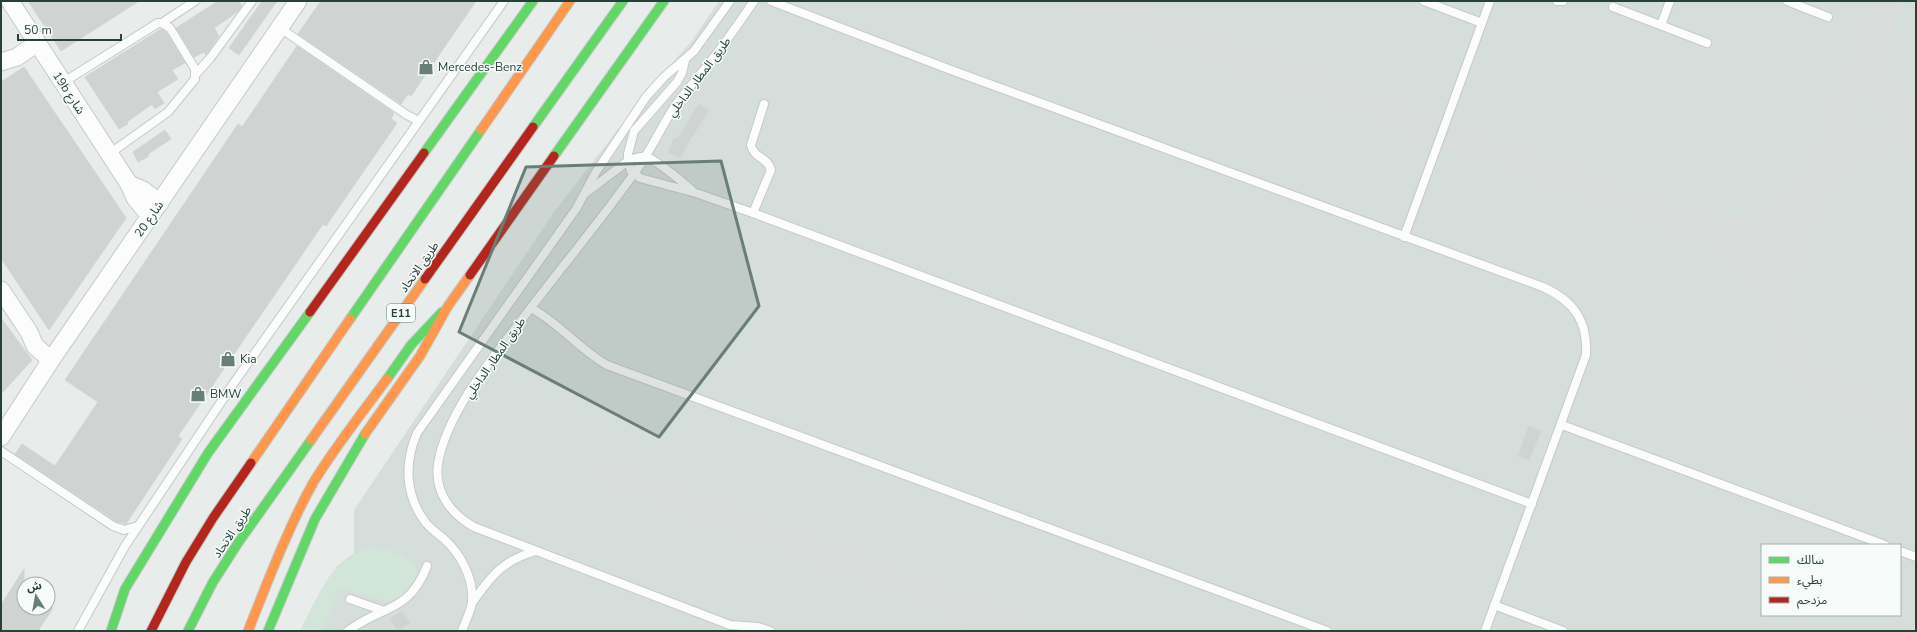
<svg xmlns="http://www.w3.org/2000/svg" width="1917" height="632" viewBox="0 0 1917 632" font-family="'Nunito Sans','Noto Sans Arabic',sans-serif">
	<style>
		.built { fill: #d6dedb; fill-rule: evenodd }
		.green { fill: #d1e6d8 }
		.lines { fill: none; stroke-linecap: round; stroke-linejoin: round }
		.taxiway { stroke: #d8dddc; stroke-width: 37 }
		.building { fill: #cfd4d2; stroke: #d1d6d4 }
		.lane-casing { stroke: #c5cac8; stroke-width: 10 }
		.street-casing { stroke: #c5cac8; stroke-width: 19 }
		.fast-casing { stroke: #c3cbc8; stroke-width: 11 }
		.slow-casing { stroke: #c3cbc8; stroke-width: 11 }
		.jam-casing { stroke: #c3cbc8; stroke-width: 11 }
		.lane { stroke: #fcfcfc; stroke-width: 8 }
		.street { stroke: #fcfcfc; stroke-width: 17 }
		.fast { stroke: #63d668; stroke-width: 9 }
		.slow { stroke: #ff974d; stroke-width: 9 }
		.jam { stroke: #b3261e; stroke-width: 9 }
		.marked { fill: #697e78; fill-opacity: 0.2; stroke: #697e78; stroke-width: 3; stroke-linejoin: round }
		.labels { text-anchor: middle; stroke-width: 3; stroke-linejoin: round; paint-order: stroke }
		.shield { fill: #f7fbf9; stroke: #637a73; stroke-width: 1 }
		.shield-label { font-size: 11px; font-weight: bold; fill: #24423a }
		.poi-label { font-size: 12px; fill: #24423a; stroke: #f7fbf9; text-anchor: start }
		.street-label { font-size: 12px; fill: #24423a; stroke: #f7fbf9 }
	</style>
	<rect width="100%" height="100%" fill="#e8edeb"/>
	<!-- built -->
	<path class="built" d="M719 1H1916V631H300L327 580 338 565 354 553V510L554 212 653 84 691 42ZM1762 545H1900V615H1762Z"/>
	<!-- green -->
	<path class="green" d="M373 548C387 548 426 561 414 582 412 585 408 589 406 591 400 598 396 601 388 601L339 588 322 631H300C317 599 332 554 373 548Z"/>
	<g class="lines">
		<!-- taxiway -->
		<g class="taxiway">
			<path d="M1092 1 1722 236 1753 259 1768 280 1777 300 1789 346 1803 371 1835 391 1865 403 1891 416 1916 426"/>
			<path d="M1872 34 1877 69 1888 98 1916 122"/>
			<path d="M1722 236C1730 235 1738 235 1746 234 1776 226 1802 205 1820 181 1826 173 1837 156 1845 150 1862 139 1896 135 1916 135"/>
			<path d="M1777 300 1806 214 1884 1"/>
			<path d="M611 474 1030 631"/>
		</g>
	</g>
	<!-- building -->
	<g class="building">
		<path d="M28 1H139L61 51Z"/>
		<path d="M218 1H238L242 6 237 12 214 28 219 36 206 55 204 52 194 57 176 28Z"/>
		<path d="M262 1H277L239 55 229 48Z"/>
		<path d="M321 1H476L411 96 408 94 401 104 298 34Z"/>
		<path d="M161 29 166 32 185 63 172 70 178 79 157 92 164 103 155 109 152 104 127 122 128 124 119 129 85 77Z"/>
		<path d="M297 46 394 113 391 119 397 123 326 226 323 224 178 436 182 439 126 524 116 521 15 454 22 444 55 466 98 402 65 380 238 124 242 127Z"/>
		<path d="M24 67 126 218 49 330 1 258V82Z"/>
		<path d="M699 104 709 110 686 146 681 158 668 153 674 138 677 139Z"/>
		<path d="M165 130 171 139 148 154 149 156 138 162 133 152Z"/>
		<path d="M1 318 32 360 1 394Z"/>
		<path d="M1529 426 1541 431 1529 460 1518 456Z"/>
		<path d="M24 569V608H53L38 631H1V605Z"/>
		<path d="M402 611 410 623 398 631 390 619Z"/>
	</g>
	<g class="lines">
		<defs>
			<g id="lane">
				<path d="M754 1C739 23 724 45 707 66 696 80 683 94 673 109 659 131 649 154 633 175 598 224 559 270 523 318 493 357 446 414 438 464 434 492 451 514 474 527L730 625 758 627 770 631"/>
				<path d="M771 1 951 70 1543 287C1574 301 1588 321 1586 355L1485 631"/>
				<path d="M1424 1 1482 23"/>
				<path d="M1557 1H1563"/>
				<path d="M1787 1 1828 17"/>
				<path d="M1613 7 1707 43"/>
				<path d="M162 23 195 1"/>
				<path d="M1661 25 1670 1"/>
				<path d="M280 28 407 115 419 121"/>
				<path d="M685 60 682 73 677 82 634 131 628 154V161L631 171 640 178 696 193 753 213 1532 504"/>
				<path d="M196 74 211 57 252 1"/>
				<path d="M62 83 158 23H162L170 28 195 69V79L168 112 109 154"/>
				<path d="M587 192 628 161C633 159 640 156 646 157 656 159 682 182 692 190"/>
				<path d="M753 213 771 170C768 157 753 158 751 145L764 104"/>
				<path d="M1404 237 1490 1"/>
				<path d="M531 308C559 323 579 349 607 365L1327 631"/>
				<path d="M1562 425 1885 545"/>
				<path d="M1 451 113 526 124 530 138 526"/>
				<path d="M1900 551 1916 557"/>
				<path d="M350 599 384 611"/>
				<path d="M472 603C491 576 503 560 536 551"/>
				<path d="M1494 605 1563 631"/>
				<path d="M78 631 125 546 231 387 504 1"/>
				<path d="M348 631C382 605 409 613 427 566"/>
				<path d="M462 631C465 622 471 611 472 602 474 579 461 554 444 539 438 534 431 529 426 523 405 496 404 463 417 433L576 209 596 172 646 97 664 77 694 51 730 1"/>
			</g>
			<g id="street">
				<path d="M10 1 129 184 135 198 150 216"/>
				<path d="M1 62 17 57 36 44"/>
				<path d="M129 184 143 190 160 203"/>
				<path d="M1 290 29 332 35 346 51 360"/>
				<path d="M1 437 51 360 298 1"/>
			</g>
			<g id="fast">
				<path d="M533 127 623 1"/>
				<path d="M424 153 533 1"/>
				<path d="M554 156 664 1"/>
				<path d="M350 319 481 130"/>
				<path d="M387 379 411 345 442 312"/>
				<path d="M111 631 125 589 208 453 310 312"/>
				<path d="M188 631 213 582 238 543 311 440"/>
				<path d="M268 631 315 519 365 434"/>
			</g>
			<g id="slow">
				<path d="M481 130 570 1"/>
				<path d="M365 434 420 356 448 306 470 275"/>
				<path d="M311 440 425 279"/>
				<path d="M251 463 350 319"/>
				<path d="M248 631C268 581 287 530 313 483 335 447 362 413 387 379"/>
			</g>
			<g id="jam">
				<path d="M470 275 554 156"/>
				<path d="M425 279 533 127"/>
				<path d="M310 312 424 153"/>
				<path d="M151 631 186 562 213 518 251 463"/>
			</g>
		</defs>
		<!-- lane casing -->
		<use href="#lane" class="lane-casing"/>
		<!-- street casing -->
		<use href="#street" class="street-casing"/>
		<!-- fast casing -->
		<use href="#fast" class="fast-casing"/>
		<!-- slow casing -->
		<use href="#slow" class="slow-casing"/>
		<!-- jam casing -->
		<use href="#jam" class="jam-casing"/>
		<!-- lane -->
		<use href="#lane" class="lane"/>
		<!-- street -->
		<use href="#street" class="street"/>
		<!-- fast -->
		<use href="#fast" class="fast"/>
		<!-- slow -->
		<use href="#slow" class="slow"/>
		<!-- jam -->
		<use href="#jam" class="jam"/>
	</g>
	<!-- marked area -->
	<path class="marked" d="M721 161 759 306 659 437 459 332 526 167Z"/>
	<!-- icons -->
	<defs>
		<symbol id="shop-bare" viewBox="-9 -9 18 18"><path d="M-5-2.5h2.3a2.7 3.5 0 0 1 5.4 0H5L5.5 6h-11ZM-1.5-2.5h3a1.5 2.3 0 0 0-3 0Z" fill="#697e78" stroke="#f7fbf9" stroke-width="2.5" paint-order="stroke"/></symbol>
	</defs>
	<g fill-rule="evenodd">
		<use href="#shop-bare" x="415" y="56" width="22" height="22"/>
		<use href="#shop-bare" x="217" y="348" width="22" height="22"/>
		<use href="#shop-bare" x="187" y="383" width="22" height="22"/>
	</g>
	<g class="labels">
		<!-- shield labels -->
		<rect class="shield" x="387" y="304" width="28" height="18" rx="3"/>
		<g class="shield-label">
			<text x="401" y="317">E11</text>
		</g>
		<!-- poi labels -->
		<g class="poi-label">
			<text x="438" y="71">Mercedes-Benz</text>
			<text x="240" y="363">Kia</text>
			<text x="210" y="398">BMW</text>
		</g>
		<!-- street labels -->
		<g class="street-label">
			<text transform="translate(699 77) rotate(-53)" y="4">طريق المطار الداخلي</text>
			<text transform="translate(69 93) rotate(57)" y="4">19b شارع</text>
			<text transform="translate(149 219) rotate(-55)" y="4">شارع 20</text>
			<text transform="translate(419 267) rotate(-55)" y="4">طريق الاتحاد</text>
			<text transform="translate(495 358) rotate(-55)" y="4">طريق المطار الداخلي</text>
			<text transform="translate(232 532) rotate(-56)" y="4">طريق الاتحاد</text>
		</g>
	</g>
	<!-- border -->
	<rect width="1917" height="632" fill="none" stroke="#24423a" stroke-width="4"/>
	<!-- legend -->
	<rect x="1761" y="544" width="140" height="72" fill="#f7fbf9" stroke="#a3b1ad"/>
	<rect x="1769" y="557" width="20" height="6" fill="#63d668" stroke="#a3b1ad"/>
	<text x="1797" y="564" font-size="12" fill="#24423a">سالك</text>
	<rect x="1769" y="577" width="20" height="6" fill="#ff974d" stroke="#a3b1ad"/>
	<text x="1797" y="584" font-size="12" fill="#24423a">بطيء</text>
	<rect x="1769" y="597" width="20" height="6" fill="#b3261e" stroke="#a3b1ad"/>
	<text x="1797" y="604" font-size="12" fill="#24423a">مزدحم</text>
	<!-- north arrow -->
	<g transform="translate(36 596) rotate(349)"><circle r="19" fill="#f7fbf9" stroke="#a3b1ad"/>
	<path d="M0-3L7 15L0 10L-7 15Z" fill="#697e78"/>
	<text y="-6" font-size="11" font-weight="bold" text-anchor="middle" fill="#24423a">ش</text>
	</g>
	<!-- scale -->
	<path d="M18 34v6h103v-6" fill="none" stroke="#24423a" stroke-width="2"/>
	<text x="24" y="34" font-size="12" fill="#24423a" stroke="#f7fbf9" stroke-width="3" paint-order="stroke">50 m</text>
</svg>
